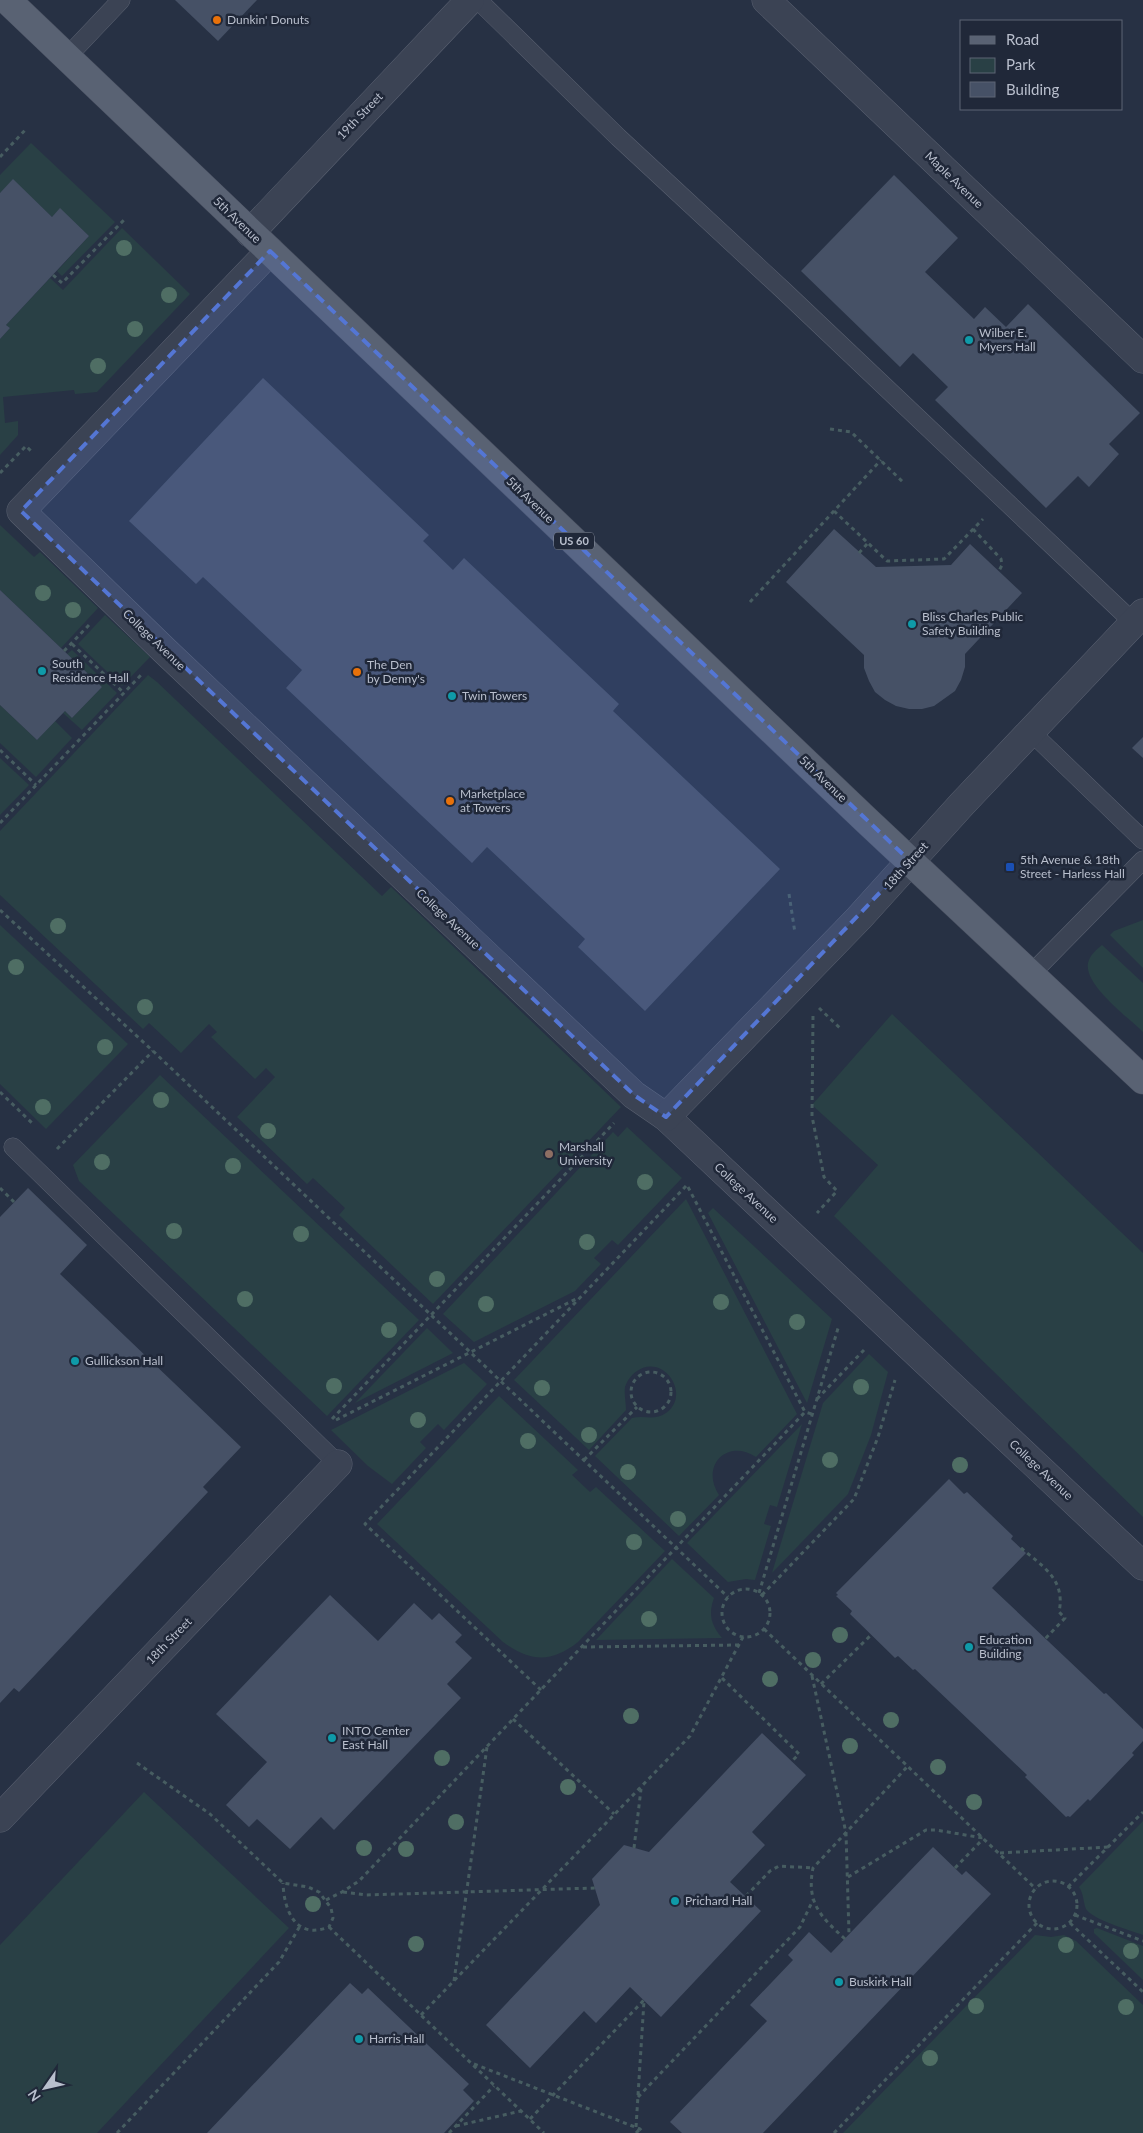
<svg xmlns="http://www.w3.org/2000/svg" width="1143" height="2133" viewBox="0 0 1143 2133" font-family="Lato,sans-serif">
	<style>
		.green { fill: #294045 }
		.building { fill: #465166 }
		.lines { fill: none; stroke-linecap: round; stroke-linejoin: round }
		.service-casing { stroke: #5a6171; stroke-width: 19 }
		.minor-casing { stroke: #5a6171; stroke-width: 29 }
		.primary-casing { stroke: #454c5d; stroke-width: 29 }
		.path { stroke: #475d61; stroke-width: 3; stroke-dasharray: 4 4; stroke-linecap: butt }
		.service { stroke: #3b4354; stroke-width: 18 }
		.minor { stroke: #3b4354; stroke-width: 28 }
		.primary { stroke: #596273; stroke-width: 28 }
		.tree { fill: #4f6e64 }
		.marked { fill: #5476d4; fill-opacity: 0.2; stroke: #5476d4; stroke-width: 4; stroke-dasharray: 10 6; stroke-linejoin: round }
		.food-dot { fill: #e8710a; stroke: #202839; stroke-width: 2 }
		.culture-dot { fill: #0f9aa8; stroke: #202839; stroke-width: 2 }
		.transit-dot { fill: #1a4fb4; stroke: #202839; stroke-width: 2 }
		.education-dot { fill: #8d6e63; stroke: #202839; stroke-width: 2 }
		.labels { text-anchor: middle; stroke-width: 5; stroke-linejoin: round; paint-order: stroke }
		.shield { fill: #202839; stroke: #8b92a1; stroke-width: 1 }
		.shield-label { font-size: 11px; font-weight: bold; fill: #b9bfcd }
		.poi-label { font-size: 12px; fill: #b9bfcd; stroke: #202839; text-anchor: start }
		.street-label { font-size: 12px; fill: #b9bfcd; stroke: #202839 }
	</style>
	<rect width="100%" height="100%" fill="#273144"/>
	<!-- green -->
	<g class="green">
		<path d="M31 143 115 222 62 276 57 271 89 236 60 209 52 217 13 180 0 193V175Z"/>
		<path d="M122 228 190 294 97 392 75 394 74 390 3 397 5 423 18 421V435L0 455V339L10 328 6 325 50 278 63 290Z"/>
		<path d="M0 525 34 557 40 552 98 608 61 648 0 590Z"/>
		<path d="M105 615 150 657 122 686 78 644Z"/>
		<path d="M72 650 117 693 82 730 63 713 65 711 72 718 102 687 67 654Z"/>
		<path d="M148 675 157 682 382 896 391 887 621 1107 433 1304 339 1215 345 1208 313 1178 307 1184 237 1117 275 1077 266 1068 255 1079 211 1037 217 1032 209 1024 181 1053 149 1023 143 1029 0 895V831Z"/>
		<path d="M0 705 37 740 55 721 72 738 36 777 0 743Z"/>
		<path d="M0 758 29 785 0 815Z"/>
		<path d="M1143 920V968L1110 935 1114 931Z"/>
		<path d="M0 925 128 1044 46 1129 0 1084Z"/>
		<path d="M1102 945 1143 983V1032C1128 1017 1084 985 1088 963 1090 955 1096 950 1102 945Z"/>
		<path d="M892 1014 1143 1253V1517L834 1216 878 1165 812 1105Z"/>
		<path d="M160 1075 419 1320 327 1416 79 1181 73 1165Z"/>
		<path d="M627 1127 682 1178 618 1245 612 1240 594 1258 601 1264 575 1291 474 1342 443 1314 613 1132 618 1137Z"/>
		<path d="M686 1199 797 1414 756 1457C727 1438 700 1466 719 1495L679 1536 595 1456 632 1418C644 1415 655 1421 666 1413 692 1394 663 1353 637 1371 631 1375 627 1381 625 1387 624 1394 626 1403 626 1410L589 1450 514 1380Z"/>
		<path d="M713 1208 832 1319 807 1403 708 1213Z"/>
		<path d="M427 1328 453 1353 355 1403Z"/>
		<path d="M869 1354 888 1372 871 1435 848 1494 772 1573 823 1403Z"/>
		<path d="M464 1363 487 1384 444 1430 438 1424 420 1442 426 1448 392 1484 368 1466 331 1430Z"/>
		<path d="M499 1396 578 1470 572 1475 590 1492 596 1487 665 1551 578 1642C551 1663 531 1662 503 1642L377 1524Z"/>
		<path d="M802 1424 777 1507 770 1505 764 1524 771 1526 755 1580 746 1579 728 1582 687 1543Z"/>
		<path d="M672 1559 714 1598C708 1614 711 1625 722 1638L596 1640Z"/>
		<path d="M144 1792 289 1928 97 2133H0V1945Z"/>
		<path d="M1143 1821V1935C1130 1930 1093 1920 1086 1909 1083 1902 1084 1894 1079 1887Z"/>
		<path d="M1097 1928 1143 1946V1980L1094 1933V1929Z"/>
		<path d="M1035 1935 1051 1937 1064 1935 1076 1941 1143 2005V2133H843Z"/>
	</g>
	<!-- building -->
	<g class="building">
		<path d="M175 0H257L218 41Z"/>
		<path d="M894 175 958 238 925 272 974 319 985 307 1006 327 1028 304 1140 413 1109 444 1119 454 1089 487 1078 476 1046 508 935 400 948 387 913 353 900 367 801 271Z"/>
		<path d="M13 179 52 217 60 208 89 236 6 325 10 328 0 339V193Z"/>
		<path d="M263 378 429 535 423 541 453 570 464 558 619 704 613 711 780 869 645 1011 578 947 585 939 487 847 472 863 286 688 302 670 203 577 196 584 129 521Z"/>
		<path d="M834 529 876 567 951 565 970 544 1022 593 965 654V667L961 680 955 691 934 706 922 709H909L896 706 885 700 875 692 869 681 864 668V655L786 582Z"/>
		<path d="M0 590 102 687 72 718 65 711 37 740 0 705Z"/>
		<path d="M1143 737V758L1132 748Z"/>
		<path d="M28 1188 87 1245 60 1274 241 1447 203 1487 208 1492 19 1692 14 1688 0 1703V1217Z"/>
		<path d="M949 1479 964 1494 967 1492 1013 1536 1011 1539 1026 1553 992 1588 1104 1694 1106 1693 1143 1729V1741L1132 1753 1134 1755 1090 1801 1088 1799 1070 1817 1068 1816 1066 1817 1025 1777 1027 1775 915 1669 913 1670 898 1656 895 1658 850 1614 852 1611 836 1596 838 1595 836 1593Z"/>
		<path d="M330 1595 378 1641 414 1603 432 1620 439 1613 462 1635 455 1642 472 1658 447 1684 461 1698 334 1830 321 1817 290 1849 257 1819 249 1827 226 1805 267 1762 216 1714Z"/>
		<path d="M762 1733 806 1775 752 1832 765 1845 730 1882 761 1911 661 2017 630 1987 596 2023 584 2011 530 2068 486 2025 600 1905 592 1879 624 1845 649 1852Z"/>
		<path d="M933 1847 962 1875 966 1871 991 1894 763 2133H682L670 2122 767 2021 750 2005 793 1960 788 1955 809 1932 831 1953Z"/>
		<path d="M350 1983 362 1994 368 1988 469 2084 463 2090 474 2101 444 2133H207Z"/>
	</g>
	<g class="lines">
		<defs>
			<g id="service">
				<path d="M478 0 618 137 784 291 1134 623"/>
				<path d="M67 57 121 0"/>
				<path d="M1031 732 1143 840"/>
				<path d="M1031 974 1143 860"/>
				<path d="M13 1147 338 1464"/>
			</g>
			<g id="minor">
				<path d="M766 0 1143 359"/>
				<path d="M250 233 470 0"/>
				<path d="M270 251 21 511 164 650 634 1095 666 1117 1143 1566"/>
				<path d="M666 1117 859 918 962 804 1143 613"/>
				<path d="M0 1818 338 1464"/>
			</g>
			<path id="primary" d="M7 0 865 819 1143 1080"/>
		</defs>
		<!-- service casing -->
		<use href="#service" class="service-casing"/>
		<!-- minor casing -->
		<use href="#minor" class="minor-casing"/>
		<!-- primary casing -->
		<use href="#primary" class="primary-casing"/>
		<!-- path -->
		<g class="path">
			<path d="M0 157 27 128"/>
			<path d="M53 275 62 283 124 220"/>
			<path d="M830 429 851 432 904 483"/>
			<path d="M0 473 26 446 31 451"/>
			<path d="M834 511 887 561 944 559 983 519"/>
			<path d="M973 529 1001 559 1002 565 999 571"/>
			<path d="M859 553 868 543"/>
			<path d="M750 602 881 460"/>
			<path d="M72 644 124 693"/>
			<path d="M64 651 90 624"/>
			<path d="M0 750 36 785"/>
			<path d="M0 823 141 675"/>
			<path d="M789 894 795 933"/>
			<path d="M0 910 153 1051 728 1597"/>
			<path d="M819 1008 841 1029"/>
			<path d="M813 1016 812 1116 824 1177 837 1191 817 1213"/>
			<path d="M0 1092 32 1123"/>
			<path d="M57 1149 153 1051"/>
			<path d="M688 1187 805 1412"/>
			<path d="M0 1188 14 1202"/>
			<circle cx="651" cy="1392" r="20"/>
			<path d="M817 1399 864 1350"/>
			<path d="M332 1419 614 1123"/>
			<path d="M336 1420 578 1298"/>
			<path d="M584 1460 637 1407"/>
			<path d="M1021 1548C1042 1566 1066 1579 1059 1612L1065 1618 1045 1639"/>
			<circle cx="746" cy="1613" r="24"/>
			<path d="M759 1593 839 1325"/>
			<path d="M762 1595 854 1499 878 1437 895 1380"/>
			<path d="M764 1629 1036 1889"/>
			<path d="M583 1647 739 1645"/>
			<path d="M812 1676 846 1833 849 1934"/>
			<path d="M722 1678 799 1754 792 1761"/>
			<path d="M821 1684 871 1635"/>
			<path d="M541 1690 365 1524 687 1185"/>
			<path d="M513 1719 614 1814"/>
			<path d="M137 1763 210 1814 283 1883 308 1887 319 1892 331 1908 333 1918 329 1927C296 1940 284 1911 283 1883"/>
			<path d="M634 1848 641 1789"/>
			<path d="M1000 1853 1109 1847"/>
			<path d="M955 1868 983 1839"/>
			<path d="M848 1877 926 1830H936L983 1838"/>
			<circle cx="1053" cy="1905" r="24"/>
			<path d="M1068 1887 1143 1812"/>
			<path d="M343 1892 366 1895 595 1888"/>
			<path d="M746 1896 770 1871 779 1866 813 1868"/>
			<path d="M326 1900 342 1892 359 1881 805 1412 812 1414"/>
			<path d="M1075 1915 1143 1941"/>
			<path d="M1070 1923 1143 1992"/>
			<path d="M329 1927 544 2133"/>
			<path d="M845 1939C821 1917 806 1903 813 1868L907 1767"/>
			<path d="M454 1981 487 1747"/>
			<path d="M421 2015 690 1736 743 1637"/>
			<path d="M474 2064 640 2129 644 2133"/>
			<path d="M638 2097 800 1927 813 1900"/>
			<path d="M530 2119 644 2000"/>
			<path d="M456 2126 521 2111"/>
			<path d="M636 2127 644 2001"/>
			<path d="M117 2133 279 1962 300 1926"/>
			<path d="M449 2133 494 2086"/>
			<path d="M636 2133 640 2129"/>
			<path d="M834 2133 1037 1923"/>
		</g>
		<!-- service -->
		<use href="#service" class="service"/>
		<!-- minor -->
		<use href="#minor" class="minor"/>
		<!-- primary -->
		<use href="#primary" class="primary"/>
	</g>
	<!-- trees -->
	<g class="tree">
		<circle cx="124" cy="248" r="8"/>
		<circle cx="169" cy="295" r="8"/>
		<circle cx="135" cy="329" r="8"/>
		<circle cx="98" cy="366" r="8"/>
		<circle cx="43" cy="593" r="8"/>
		<circle cx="73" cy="610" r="8"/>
		<circle cx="58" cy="926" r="8"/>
		<circle cx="16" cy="967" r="8"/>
		<circle cx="145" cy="1007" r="8"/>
		<circle cx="105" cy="1047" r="8"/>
		<circle cx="161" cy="1100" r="8"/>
		<circle cx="43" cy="1107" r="8"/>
		<circle cx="268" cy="1131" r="8"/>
		<circle cx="102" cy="1162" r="8"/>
		<circle cx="233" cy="1166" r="8"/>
		<circle cx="645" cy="1182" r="8"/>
		<circle cx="174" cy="1231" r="8"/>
		<circle cx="301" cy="1234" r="8"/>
		<circle cx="587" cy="1242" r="8"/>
		<circle cx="437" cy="1279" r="8"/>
		<circle cx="245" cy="1299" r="8"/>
		<circle cx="721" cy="1302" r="8"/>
		<circle cx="486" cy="1304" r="8"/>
		<circle cx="797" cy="1322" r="8"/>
		<circle cx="389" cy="1330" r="8"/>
		<circle cx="334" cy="1386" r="8"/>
		<circle cx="861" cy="1387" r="8"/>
		<circle cx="542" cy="1388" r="8"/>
		<circle cx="418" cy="1420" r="8"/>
		<circle cx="589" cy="1435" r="8"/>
		<circle cx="528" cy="1441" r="8"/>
		<circle cx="830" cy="1460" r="8"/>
		<circle cx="960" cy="1465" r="8"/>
		<circle cx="628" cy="1472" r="8"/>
		<circle cx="678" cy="1519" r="8"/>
		<circle cx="634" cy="1542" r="8"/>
		<circle cx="649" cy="1619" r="8"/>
		<circle cx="840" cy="1635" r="8"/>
		<circle cx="813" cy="1660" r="8"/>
		<circle cx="770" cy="1679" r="8"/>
		<circle cx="631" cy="1716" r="8"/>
		<circle cx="891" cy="1720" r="8"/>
		<circle cx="850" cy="1746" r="8"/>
		<circle cx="442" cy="1758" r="8"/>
		<circle cx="938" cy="1767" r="8"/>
		<circle cx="568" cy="1787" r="8"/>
		<circle cx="974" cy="1802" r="8"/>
		<circle cx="456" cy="1822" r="8"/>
		<circle cx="364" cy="1848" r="8"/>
		<circle cx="406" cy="1849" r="8"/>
		<circle cx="313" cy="1904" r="8"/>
		<circle cx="416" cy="1944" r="8"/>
		<circle cx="1066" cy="1945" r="8"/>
		<circle cx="1131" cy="1951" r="8"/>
		<circle cx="976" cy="2006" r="8"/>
		<circle cx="1126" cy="2007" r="8"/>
		<circle cx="930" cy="2058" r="8"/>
	</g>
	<!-- marked area -->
	<path class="marked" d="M270 251 910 861 666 1117 634 1095 21 511Z"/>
	<!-- markers -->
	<g class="food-dot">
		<circle cx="217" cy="20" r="5"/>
		<circle cx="357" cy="672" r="5"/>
		<circle cx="450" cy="801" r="5"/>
	</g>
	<g class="culture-dot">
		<circle cx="969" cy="340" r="5"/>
		<circle cx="912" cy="624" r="5"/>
		<circle cx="42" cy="671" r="5"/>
		<circle cx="452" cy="696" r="5"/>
		<circle cx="75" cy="1361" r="5"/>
		<circle cx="969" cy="1647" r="5"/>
		<circle cx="332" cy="1738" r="5"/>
		<circle cx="675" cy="1901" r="5"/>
		<circle cx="839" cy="1982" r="5"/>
		<circle cx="359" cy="2039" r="5"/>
	</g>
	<rect class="transit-dot" x="1005" y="862" width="10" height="10" rx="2.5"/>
	<circle class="education-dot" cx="549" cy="1154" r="5"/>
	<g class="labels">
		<!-- shield labels -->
		<rect class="shield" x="554" y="532.5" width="40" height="17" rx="4"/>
		<g class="shield-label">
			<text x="574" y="545">US 60</text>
		</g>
		<!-- poi labels -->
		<g class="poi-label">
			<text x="227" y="24">Dunkin' Donuts</text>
			<text x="979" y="337">Wilber E.<tspan x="979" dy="14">Myers Hall</tspan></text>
			<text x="922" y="621">Bliss Charles Public<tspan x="922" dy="14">Safety Building</tspan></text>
			<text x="52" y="668">South<tspan x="52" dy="14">Residence Hall</tspan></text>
			<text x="367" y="669">The Den<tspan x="367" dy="14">by Denny's</tspan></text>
			<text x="462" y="700">Twin Towers</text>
			<text x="460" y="798">Marketplace<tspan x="460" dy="14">at Towers</tspan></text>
			<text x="1020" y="864">5th Avenue &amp; 18th<tspan x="1020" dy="14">Street - Harless Hall</tspan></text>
			<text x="559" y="1151">Marshall<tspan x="559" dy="14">University</tspan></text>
			<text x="85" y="1365">Gullickson Hall</text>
			<text x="979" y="1644">Education<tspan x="979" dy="14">Building</tspan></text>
			<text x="342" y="1735">INTO Center<tspan x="342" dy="14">East Hall</tspan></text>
			<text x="685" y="1905">Prichard Hall</text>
			<text x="849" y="1986">Buskirk Hall</text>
			<text x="369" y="2043">Harris Hall</text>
		</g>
		<!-- street labels -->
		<g class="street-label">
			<text transform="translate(360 116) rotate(-46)" y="4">19th Street</text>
			<text transform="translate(954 180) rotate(44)" y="4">Maple Avenue</text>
			<text transform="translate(237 220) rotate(44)" y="4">5th Avenue</text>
			<text transform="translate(530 500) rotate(44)" y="4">5th Avenue</text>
			<text transform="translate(154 640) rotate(44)" y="4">College Avenue</text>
			<text transform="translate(823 779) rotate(44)" y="4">5th Avenue</text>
			<text transform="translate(906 866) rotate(-48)" y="4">18th Street</text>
			<text transform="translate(448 919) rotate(43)" y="4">College Avenue</text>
			<text transform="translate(746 1193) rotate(43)" y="4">College Avenue</text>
			<text transform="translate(1041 1470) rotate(43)" y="4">College Avenue</text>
			<text transform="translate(169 1641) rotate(-46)" y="4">18th Street</text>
		</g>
	</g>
	<!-- legend -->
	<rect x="960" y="20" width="162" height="90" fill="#202839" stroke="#5d6474"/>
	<rect x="970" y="36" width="25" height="8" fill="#596273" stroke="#5d6474"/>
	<text x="1006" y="45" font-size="15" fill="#b9bfcd">Road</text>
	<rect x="970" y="58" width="25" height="15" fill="#294045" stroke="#5d6474"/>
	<text x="1006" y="70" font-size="15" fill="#b9bfcd">Park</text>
	<rect x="970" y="82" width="25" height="15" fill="#465166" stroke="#5d6474"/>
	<text x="1006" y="95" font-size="15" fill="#b9bfcd">Building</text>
	<!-- north arrow -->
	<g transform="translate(45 2088) rotate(236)" stroke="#202839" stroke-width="4" paint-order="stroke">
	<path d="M0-4L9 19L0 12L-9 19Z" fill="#b9bfcd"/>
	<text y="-8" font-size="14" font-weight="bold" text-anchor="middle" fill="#b9bfcd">N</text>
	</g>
</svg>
